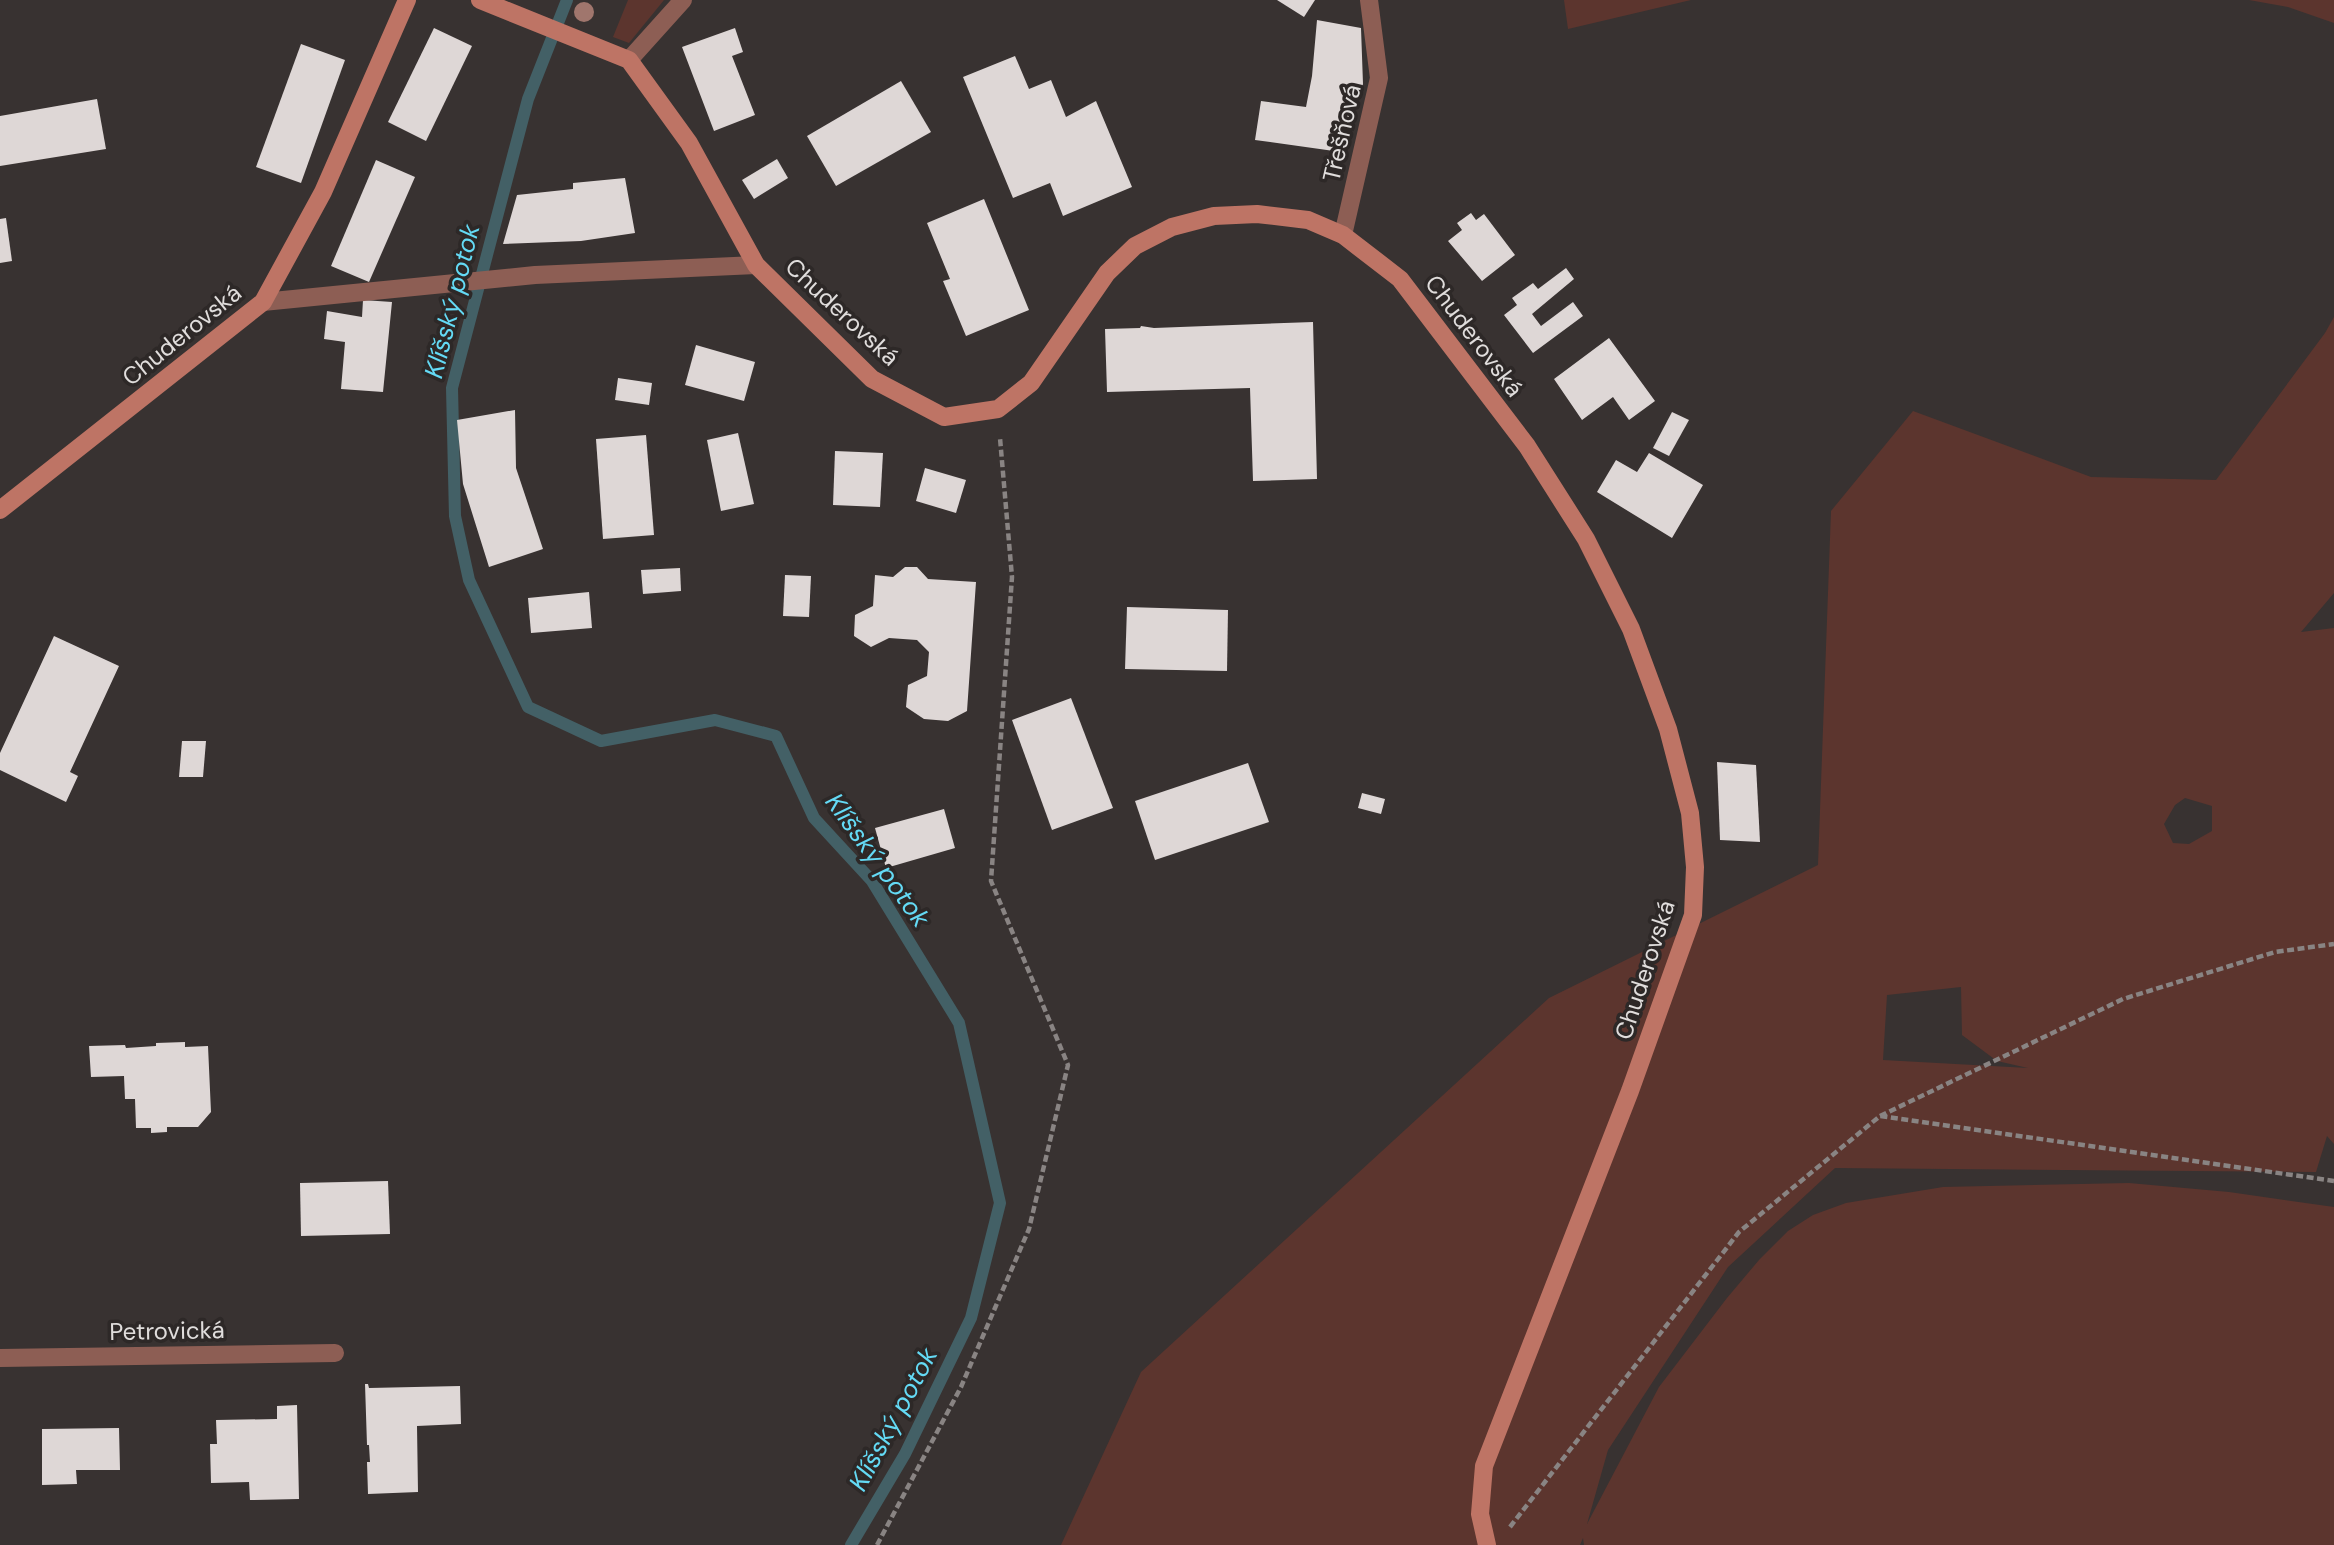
<svg xmlns="http://www.w3.org/2000/svg" width="2334" height="1545" viewBox="0 0 2334 1545" font-family="'DM Sans',sans-serif">
	<style>
		.green { fill: #5c352e; fill-rule: evenodd }
		.lines { fill: none; stroke-linecap: round; stroke-linejoin: round }
		.stream { stroke: #436066; stroke-width: 12 }
		.building { fill: #ded7d6 }
		.path { stroke: #898483; stroke-width: 4.5; stroke-dasharray: 7 3.5; stroke-linecap: butt }
		.lane { stroke: #8d5e54; stroke-width: 18 }
		.street { stroke: #8d5e54; stroke-width: 18 }
		.secondary { stroke: #be7465; stroke-width: 18 }
		.tree { fill: #a0766d }
		.labels { text-anchor: middle; stroke-width: 7; stroke-linejoin: round; paint-order: stroke }
		.street-label { font-size: 24px; fill: #e0dddc; stroke: #2d2827 }
		.water-label { font-size: 26px; font-style: italic; fill: #64daf5; stroke: #2d2827 }
	</style>
	<rect width="100%" height="100%" fill="#383231"/>
	<!-- green -->
	<g class="green">
		<path d="M628 0H664L629 43 613 37Z"/>
		<path d="M1564 0H1691L1568 29Z"/>
		<path d="M2249 0H2334V23L2288 7Z"/>
		<path d="M2334 317V593L2301 632 2334 628V1144L2327 1136 2316 1172 1835 1168 1728 1267 1608 1450 1587 1524 1659 1387 1727 1298 1759 1260 1788 1231 1813 1215 1846 1203 1943 1187 2129 1183 2229 1192 2334 1207V1545H1584L1583 1538 1580 1545H1061L1141 1372 1549 998 1818 865 1831 511 1913 411 2091 477 2216 480 2325 333ZM2185 798 2212 806V831L2189 844 2173 843 2164 824 2175 805ZM1961 987 1962 1035 1997 1061 2028 1068 1883 1060 1887 995Z"/>
	</g>
	<g class="lines">
		<!-- stream -->
		<path class="stream" d="M567 0 528 99 452 388 455 516 469 580 528 707 601 741 715 720 776 736 814 818 872 881 959 1023 1000 1203 971 1318 905 1454 851 1545"/>
	</g>
	<!-- building -->
	<g class="building">
		<path d="M1277 0H1315L1304 17Z"/>
		<path d="M1317 20 1361 28 1363 84 1341 152 1255 140 1261 101 1306 107 1312 76Z"/>
		<path d="M434 28 472 46 426 141 388 122Z"/>
		<path d="M735 28 743 52 732 56 755 115 714 131 682 47Z"/>
		<path d="M301 44 345 60 301 183 256 167Z"/>
		<path d="M1015 56 1029 89 1051 80 1066 117 1096 101 1132 187 1063 216 1050 183 1013 198 963 77Z"/>
		<path d="M901 81 931 132 836 186 807 136Z"/>
		<path d="M97 99 106 149 0 166V116Z"/>
		<path d="M777 159 788 178 754 199 742 180Z"/>
		<path d="M376 160 415 177 369 282 331 266Z"/>
		<path d="M625 178 635 233 581 241 503 244 517 195 573 189V183Z"/>
		<path d="M984 199 1029 310 966 336 943 281 950 279 927 223Z"/>
		<path d="M1471 213 1476 220 1484 214 1515 255 1482 281 1448 241 1462 230 1457 223Z"/>
		<path d="M6 218 12 261 0 263V219Z"/>
		<path d="M1566 268 1574 279 1532 314 1541 326 1573 302 1583 316 1533 353 1504 315 1517 305 1512 298 1533 283 1538 289Z"/>
		<path d="M363 300 392 302 383 392 341 389 345 342 324 339 327 311 362 317Z"/>
		<path d="M1313 322 1317 479 1253 481 1250 388 1107 392 1105 329 1140 328 1141 326 1154 328Z"/>
		<path d="M1609 338 1655 401 1629 420 1613 397 1582 420 1554 379Z"/>
		<path d="M696 345 755 362 744 401 685 385Z"/>
		<path d="M618 378 652 383 649 405 615 400Z"/>
		<path d="M515 410 516 468 543 549 489 567 463 484 457 420Z"/>
		<path d="M1672 412 1689 420 1669 456 1653 448Z"/>
		<path d="M738 433 754 504 721 511 707 440Z"/>
		<path d="M646 435 654 535 603 539 596 439Z"/>
		<path d="M835 451 883 453 880 507 833 505Z"/>
		<path d="M1649 453 1703 485 1672 538 1597 492 1616 460 1637 472Z"/>
		<path d="M925 468 966 480 956 513 916 501Z"/>
		<path d="M905 567H917L928 579 976 582 967 711 948 721 924 719 906 707 908 685 927 676 929 652 917 640 889 638 871 647 854 636 855 615 873 606 875 575 893 577Z"/>
		<path d="M680 568 681 591 643 594 641 570Z"/>
		<path d="M785 575 811 576 809 617 783 616Z"/>
		<path d="M589 592 592 628 531 633 528 598Z"/>
		<path d="M1127 607 1228 610 1227 671 1125 669Z"/>
		<path d="M54 636 119 666 70 772 78 776 66 802 0 770V753Z"/>
		<path d="M1071 698 1113 808 1052 830 1012 720Z"/>
		<path d="M182 741H206L203 777H179Z"/>
		<path d="M1717 762 1756 765 1760 842 1720 840Z"/>
		<path d="M1248 763 1269 822 1155 860 1135 801Z"/>
		<path d="M1362 793 1385 799 1381 814 1358 808Z"/>
		<path d="M944 809 955 848 886 868 875 828Z"/>
		<path d="M185 1042V1047L208 1046 211 1112 198 1127H167V1132L151 1133V1128H136L135 1099H125L124 1076 91 1077 89 1046 125 1045 126 1048 156 1046V1043Z"/>
		<path d="M388 1181 390 1234 301 1236 300 1183Z"/>
		<path d="M365 1384H368L369 1388 460 1386 461 1424 417 1426 418 1492 368 1494 367 1462H370L369 1445H367Z"/>
		<path d="M297 1405 299 1499 250 1500 249 1482 211 1483 210 1444H217L216 1420 277 1419V1406Z"/>
		<path d="M119 1428 120 1470H76L77 1484 42 1485V1429Z"/>
	</g>
	<g class="lines">
		<!-- path -->
		<g class="path">
			<path d="M1880 1116 2123 999 2275 952 2334 944"/>
			<path d="M1510 1527 1739 1232 1880 1116 2334 1181"/>
			<path d="M877 1545 961 1387 1029 1229 1068 1065 991 881 1012 577 1000 438"/>
		</g>
		<!-- lane -->
		<path class="lane" d="M263 302 535 275 756 265"/>
		<!-- street -->
		<g class="street">
			<path d="M629 60 683 0"/>
			<path d="M1343 235 1379 78 1369 0"/>
			<path d="M0 1358 335 1353"/>
		</g>
		<!-- secondary -->
		<g class="secondary">
			<path d="M480 0 629 60 689 143 756 265 872 379 944 417 998 409 1031 383 1107 273 1135 246 1172 227 1214 216 1257 214 1308 220 1343 235 1400 279 1527 446 1586 539 1631 629 1668 729 1690 813 1695 867 1693 915 1630 1091 1484 1466 1480 1514 1487 1545"/>
			<path d="M0 510 263 302 323 192 407 0"/>
		</g>
	</g>
	<!-- trees -->
	<circle class="tree" cx="584" cy="12" r="10"/>
	<g class="labels">
		<!-- street labels -->
		<g class="street-label">
			<text transform="translate(1342 133) rotate(-77)" y="8">Třešňová</text>
			<text transform="translate(842 312) rotate(43)" y="8">Chuderovská</text>
			<text transform="translate(182 335) rotate(-39)" y="8">Chuderovská</text>
			<text transform="translate(1474 336) rotate(53)" y="8">Chuderovská</text>
			<text transform="translate(1645 970) rotate(-72)" y="8">Chuderovská</text>
			<text transform="translate(167 1331) rotate(-1)" y="8">Petrovická</text>
		</g>
		<!-- water labels -->
		<g class="water-label">
			<text transform="translate(452 301) rotate(-76)" y="9">Klíšský potok</text>
			<text transform="translate(878 860) rotate(54)" y="9">Klíšský potok</text>
			<text transform="translate(893 1419) rotate(-62)" y="9">Klíšský potok</text>
		</g>
	</g>
</svg>
